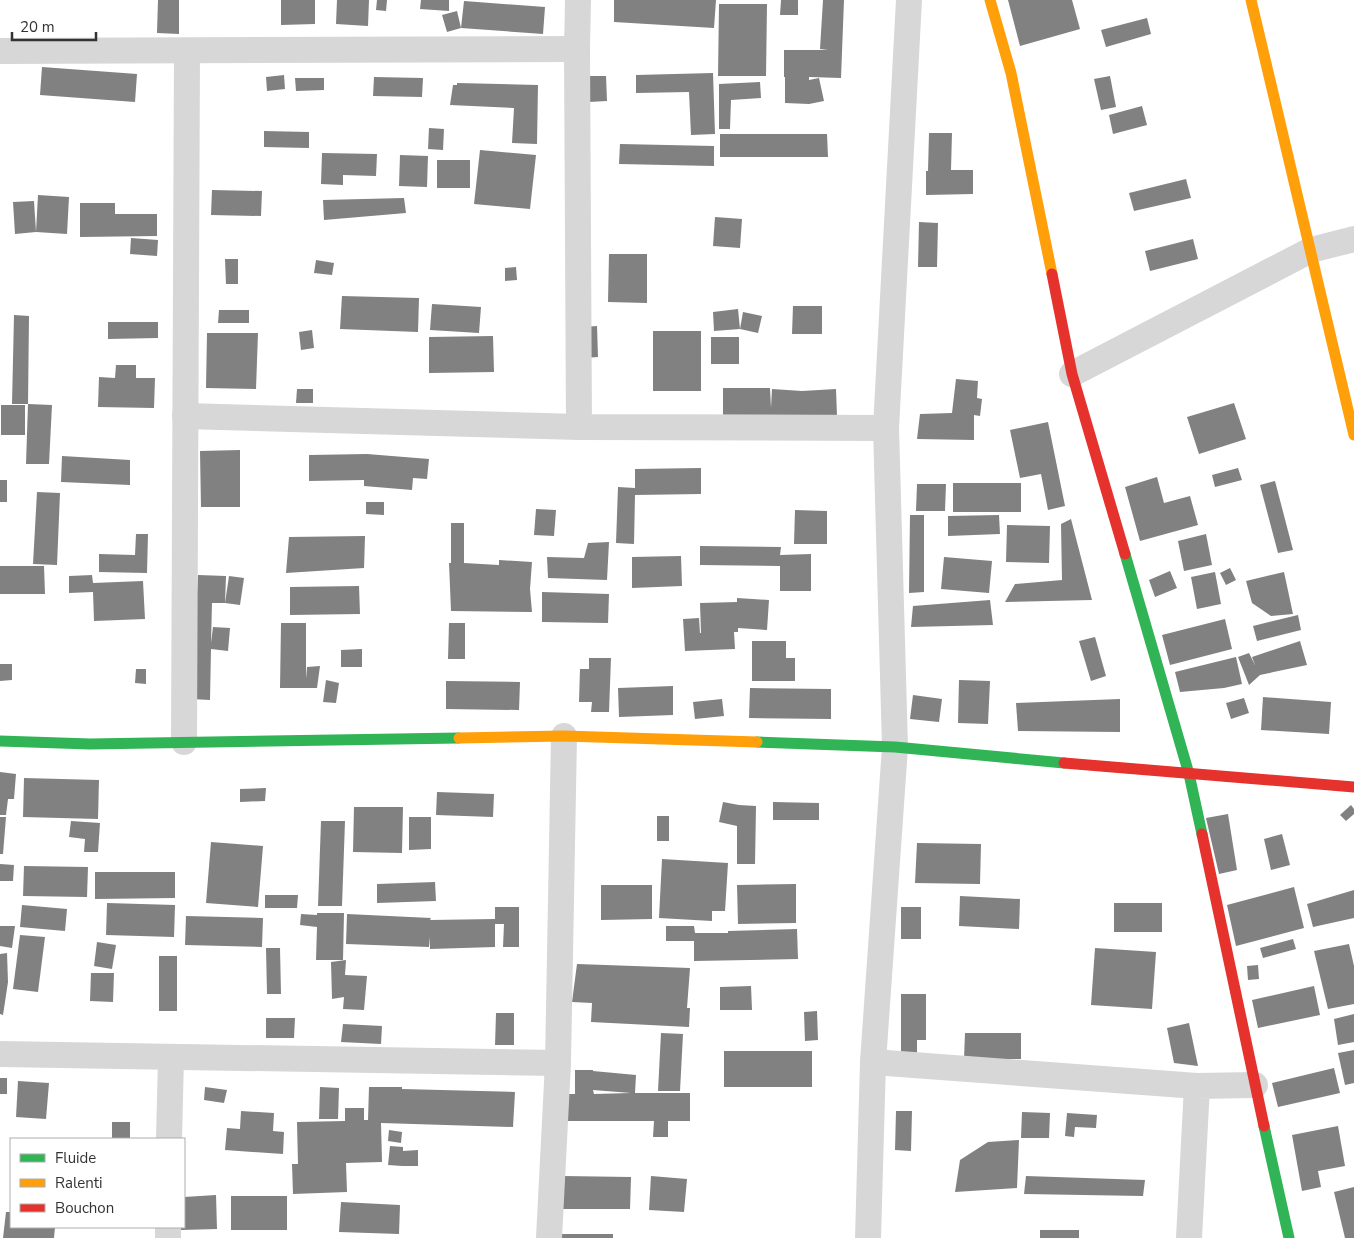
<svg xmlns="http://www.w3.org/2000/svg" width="1354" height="1238" viewBox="0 0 1354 1238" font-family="'Nunito Sans',sans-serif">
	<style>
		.building { fill: #818181; fill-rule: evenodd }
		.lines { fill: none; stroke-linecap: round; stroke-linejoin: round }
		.street { stroke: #d7d7d7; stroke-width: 26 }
		.fast { stroke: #30b455; stroke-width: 11 }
		.slow { stroke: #ff9f0a; stroke-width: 11 }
		.jam { stroke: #e5322d; stroke-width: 11 }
	</style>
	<rect width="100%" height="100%" fill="#fff"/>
	<!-- building -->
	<g class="building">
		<path d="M158 0H179V34L157 33Z"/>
		<path d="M281 0H315V24L281 25Z"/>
		<path d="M337 0H369L368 26 336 24Z"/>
		<path d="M377 0H387L386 11 376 10Z"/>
		<path d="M421 0H449V11L420 9Z"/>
		<path d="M614 0H716L714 28 614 22Z"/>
		<path d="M781 0H798V15H780Z"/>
		<path d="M823 0H844L841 78 809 77V80L819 78 824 101 809 104 785 103V77H784V50H828L820 49Z"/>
		<path d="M1008 0H1072L1080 29 1020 46Z"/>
		<path d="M464 1 545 7 543 34 461 28 447 32 442 15 457 11 461 28Z"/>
		<path d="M719 4H767L766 76H718Z"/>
		<path d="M1147 18 1151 34 1106 47 1101 30Z"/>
		<path d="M42 67 137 74 135 102 40 95Z"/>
		<path d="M713 73 715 134 691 135 689 92 636 93V75Z"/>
		<path d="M284 75 285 89 267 91 266 77Z"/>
		<path d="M589 76H606L607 101 589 102Z"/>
		<path d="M1110 76 1116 107 1101 110 1094 79Z"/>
		<path d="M374 77 423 78 422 97 373 96Z"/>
		<path d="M295 78H324V90L296 91Z"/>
		<path d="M760 82 761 98 731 100 730 129H719V84Z"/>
		<path d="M457 83 538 85 537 144 512 143 514 108 450 105 453 85H457Z"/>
		<path d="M1142 106 1147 125 1113 134 1109 115Z"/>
		<path d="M429 128 444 129 443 150 428 149Z"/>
		<path d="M264 131 309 132V148L264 147Z"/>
		<path d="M929 133H952L951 170H973V194L926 195V171H928Z"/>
		<path d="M720 134H827L828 157H720Z"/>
		<path d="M620 144 714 146V166L619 164Z"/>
		<path d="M480 150 536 155 530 209 474 204Z"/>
		<path d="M322 153 377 154 376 176 343 175V185L321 184Z"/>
		<path d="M400 155 428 156 427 187 399 186Z"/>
		<rect x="437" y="160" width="33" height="28"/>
		<path d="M1186 179 1191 198 1134 211 1129 193Z"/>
		<path d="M212 190 262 191 261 216 211 215Z"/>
		<path d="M38 195 69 197 67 234 36 232Z"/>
		<path d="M404 198 406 213 324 220 323 200Z"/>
		<path d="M34 201 36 232 15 234 13 202Z"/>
		<path d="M80 203H115V214H157V236L80 237Z"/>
		<path d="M715 217 742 219 740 248 713 246Z"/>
		<path d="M919 222 938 223 937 267H918Z"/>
		<path d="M131 238 158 240 157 256 130 254Z"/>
		<path d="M1193 239 1198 259 1150 271 1145 251Z"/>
		<path d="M609 254H647V303L608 302Z"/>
		<path d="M225 259H238V284H226Z"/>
		<path d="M316 260 334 263 332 275 314 273Z"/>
		<path d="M516 267 517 280 505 281V268Z"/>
		<path d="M342 296 419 298 418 332 340 329Z"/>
		<path d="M432 304 481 307 479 333 430 330Z"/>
		<path d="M793 306H822V334H792Z"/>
		<path d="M738 309 740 329 714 331 713 312Z"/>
		<path d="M219 310H249V323H218Z"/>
		<path d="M743 312 762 316 758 333 740 329Z"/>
		<path d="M14 315 29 316 28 404H12Z"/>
		<path d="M108 322H158V338L108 339Z"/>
		<path d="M597 326 598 357 584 358 583 327Z"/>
		<path d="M312 330 314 348 301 350 299 332Z"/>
		<rect x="653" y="331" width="48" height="60"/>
		<path d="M207 333H258L256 389 206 388Z"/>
		<path d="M493 336 494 372 429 373V337Z"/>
		<rect x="711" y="337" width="28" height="27"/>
		<path d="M116 365H136V378H155L154 408 98 407 99 377 115 378Z"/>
		<path d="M956 379 978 381 977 398 982 399 980 416 974 415V440L917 439 920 414 952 413Z"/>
		<path d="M723 388H770L771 408 772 389 802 391 836 389 837 416 723 417Z"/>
		<path d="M297 389H313V403H296Z"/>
		<path d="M1234 403 1246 439 1199 454 1187 417Z"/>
		<path d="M28 404 52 405 49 464H26Z"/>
		<rect x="1" y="405" width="24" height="30"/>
		<path d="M1048 422 1065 506 1048 510 1041 474 1020 478 1010 430Z"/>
		<path d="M240 450V507H201L200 451Z"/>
		<path d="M367 454 429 459 427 479 413 478 412 490 364 486V480L309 481V455Z"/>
		<path d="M62 456 130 460V485L61 482Z"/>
		<path d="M701 468V494L635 495 634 544 616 543 618 487 635 488V469Z"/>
		<path d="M1238 468 1242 480 1215 487 1212 475Z"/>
		<path d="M1157 477 1164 503 1190 496 1198 525 1140 541 1125 487Z"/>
		<rect x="0" y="480" width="7" height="22"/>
		<path d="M1275 481 1293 550 1278 553 1260 485Z"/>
		<rect x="953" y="483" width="68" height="29"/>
		<path d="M917 484H946L945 511H916Z"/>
		<path d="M37 492 60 493 57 565 33 564Z"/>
		<path d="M366 502H384V515L366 514Z"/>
		<path d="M536 509 556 510 554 536 534 535Z"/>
		<path d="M795 510 827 511V544H794Z"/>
		<path d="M910 515H924V592L909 593Z"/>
		<path d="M999 515 1000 534 948 536V516Z"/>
		<path d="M1071 519 1092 600 1005 602 1015 584 1062 580 1061 524Z"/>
		<path d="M451 523H464V563L499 565V560L532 562 530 589 532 612 451 611 449 563H451Z"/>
		<path d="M1007 525 1050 526 1049 563 1006 562Z"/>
		<path d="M136 534H148L147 573 99 572V554L135 555Z"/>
		<path d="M1206 534 1212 565 1184 571 1178 541Z"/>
		<path d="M365 536 364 568 286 573 289 537Z"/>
		<path d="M609 542 607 580 548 578 547 557 584 558 588 543Z"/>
		<path d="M700 546 781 547 780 555 811 554V591H780V566L700 565Z"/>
		<path d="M681 556 682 586 632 588V557Z"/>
		<path d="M944 557 992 561 989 593 941 589Z"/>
		<path d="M0 566H44L45 594H0Z"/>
		<path d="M1230 568 1236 580 1226 585 1220 573Z"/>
		<path d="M1170 571 1177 588 1155 597 1149 580Z"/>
		<path d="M1215 572 1221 604 1197 609 1191 577Z"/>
		<path d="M1284 572 1293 614 1271 616 1252 603 1246 581Z"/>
		<path d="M92 575 93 583 143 581 145 619 94 621 93 592 69 593V576Z"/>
		<path d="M198 575 226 576 225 603H212L211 643 213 627 230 628 228 651 211 649 210 700 191 699Z"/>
		<path d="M229 576 244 578 240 605 225 603Z"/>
		<path d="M359 586 360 614 290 615V587Z"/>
		<path d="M542 592 609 594 608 623 542 622Z"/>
		<path d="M737 598 769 600 767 630 738 628V632H734L735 649 685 651 683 619 699 618 700 633H701L700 603 737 602Z"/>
		<path d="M990 600 993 625 911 627 913 606Z"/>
		<path d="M1298 615 1301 630 1257 641 1253 626Z"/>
		<path d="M1225 619 1232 649 1170 665 1162 635Z"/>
		<path d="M281 623H306V679L307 667 320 666 317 688H280Z"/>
		<path d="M449 623H465V659H448Z"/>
		<path d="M1095 637 1106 676 1091 681 1079 641Z"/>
		<path d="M752 641H786V658H795V681H752Z"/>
		<path d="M1300 641 1307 665 1260 675 1249 685 1238 657 1249 653 1255 665 1252 657Z"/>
		<path d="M362 649V667H341V650Z"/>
		<path d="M1236 657 1242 684 1224 688 1180 692 1175 672Z"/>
		<path d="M589 658H611L609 712H591L592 702H579L580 669H589Z"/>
		<path d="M0 664H12V680L0 681Z"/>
		<path d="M136 669H146V684L135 683Z"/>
		<path d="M326 680 339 683 336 703 323 702Z"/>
		<path d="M959 680 990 681 988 724 958 723Z"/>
		<path d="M446 681 520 682 519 710 446 709Z"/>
		<path d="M673 686V715L619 717 618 688Z"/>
		<path d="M750 688 831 689V719L749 718Z"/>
		<path d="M913 695 942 699 939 722 910 719Z"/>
		<path d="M1263 697 1331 702 1329 734 1261 730Z"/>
		<path d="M1244 698 1249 713 1231 719 1226 703Z"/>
		<path d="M722 699 724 716 695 719 693 702Z"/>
		<path d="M1120 699V732L1018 731 1016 703Z"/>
		<path d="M0 772 16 774 14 799H8L6 815H0Z"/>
		<path d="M24 778 99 780 98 819 23 817Z"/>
		<path d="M266 788 265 801 240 802V789Z"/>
		<path d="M437 792 494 794 493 817 436 815Z"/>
		<path d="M723 802 739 805 756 806 755 864H737V826L719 822Z"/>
		<path d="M773 802 819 803V820H773Z"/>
		<path d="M1351 805 1354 809V814L1346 821 1340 815Z"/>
		<path d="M354 807H403L402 853 353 852Z"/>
		<path d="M1228 814 1237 870 1219 874 1206 818Z"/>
		<rect x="657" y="816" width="12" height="25"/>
		<path d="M0 817H6L3 854H0Z"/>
		<path d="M409 817H431V849L409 850Z"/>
		<path d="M71 821 100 823 98 852H84L85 839 69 837Z"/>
		<path d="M321 821H345L342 906H318Z"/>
		<path d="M1282 834 1290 865 1271 870 1264 839Z"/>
		<path d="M211 842 263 846 258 907 206 903Z"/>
		<path d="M917 843 981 844 980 884 915 883Z"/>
		<path d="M662 859 728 863 725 911H712V921L659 918Z"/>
		<path d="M0 864 14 865 13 881H0Z"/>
		<path d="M24 866 88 867 87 897 23 896Z"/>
		<path d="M95 872H175V898L95 899Z"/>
		<path d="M435 882 436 901 377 903V884Z"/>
		<path d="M796 884V923L738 924 737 885Z"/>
		<path d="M601 885H652V919L601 920Z"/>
		<path d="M1294 887 1304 928 1236 946 1227 905Z"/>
		<path d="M1354 890V918L1313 927 1307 904Z"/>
		<path d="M265 895H298L297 908H265Z"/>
		<path d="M960 896 1020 899 1019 929 959 926Z"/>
		<path d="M107 903 175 905 174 937 106 935Z"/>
		<rect x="1114" y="903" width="48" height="29"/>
		<path d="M22 905 67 909 65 931 20 927Z"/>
		<path d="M495 907H519V947H503L504 924H495V947L430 949V937L429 947 346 944 347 914 431 918 430 920 495 919Z"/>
		<rect x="901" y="907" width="20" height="32"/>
		<path d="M317 913H344L343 960H316L317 927 300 925 301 914 317 915Z"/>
		<path d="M186 916 263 918 262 947 185 945Z"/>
		<path d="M0 926H15L12 948 0 946Z"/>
		<path d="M666 926H694L695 933H728V931L797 929 798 959 694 961V941H666Z"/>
		<path d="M20 935 45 937 38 992 13 989Z"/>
		<path d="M1293 939 1296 949 1263 958 1260 948Z"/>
		<path d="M97 942 116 945 112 969 94 966Z"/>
		<path d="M1349 944 1354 966V1004L1328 1009 1314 951Z"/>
		<path d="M266 948H280L281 994H267Z"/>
		<path d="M1095 948 1156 952 1152 1009 1091 1005Z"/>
		<path d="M7 953 8 982 3 1015 0 1014V954Z"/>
		<rect x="159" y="956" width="18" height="55"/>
		<path d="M346 960 345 975 367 976 364 1010 343 1009 344 997 332 999 331 962Z"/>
		<path d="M577 964 690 968 687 1008H690L689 1027 591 1022 592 1003 572 1002Z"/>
		<path d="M1258 965 1259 979 1248 980 1247 966Z"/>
		<path d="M91 973H114L113 1002 90 1001Z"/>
		<path d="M751 986 752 1010H720V987Z"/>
		<path d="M1314 986 1320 1015 1258 1028 1252 1000Z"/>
		<path d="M901 994H926V1040H917V1055H901Z"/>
		<path d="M817 1011 818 1040 805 1041 804 1012Z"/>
		<path d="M496 1013H514V1045H495Z"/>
		<path d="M1354 1014V1042L1338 1045 1334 1019Z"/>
		<path d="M266 1018H295L294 1038H266Z"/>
		<path d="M1189 1023 1198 1066 1174 1063 1167 1028Z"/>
		<path d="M343 1024 382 1026 381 1044 341 1042Z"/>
		<path d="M661 1033 683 1034 680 1091H658Z"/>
		<path d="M965 1033H1021V1059H964Z"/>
		<path d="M1354 1050V1083L1345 1085 1338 1053Z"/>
		<rect x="724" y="1051" width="88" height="36"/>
		<path d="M1334 1068 1340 1093 1278 1107 1272 1083Z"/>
		<path d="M575 1070H593V1071L636 1075 635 1093H690V1121H668V1137H653L654 1121H567V1094H575ZM593 1090 631 1093 594 1094Z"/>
		<rect x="0" y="1078" width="7" height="16"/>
		<path d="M18 1081 49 1083 46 1119 16 1117Z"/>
		<path d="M205 1087 227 1090 224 1103 204 1100Z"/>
		<path d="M320 1087 339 1088 338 1119H319Z"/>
		<path d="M369 1087H402V1089L515 1092 513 1127 381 1123 382 1162 346 1163 347 1192 293 1194 292 1164H298L297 1122 345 1121V1108H364V1120H368Z"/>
		<path d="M241 1111 274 1113 273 1131 284 1132 283 1154 225 1150 227 1128 240 1129Z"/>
		<path d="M896 1111H912L911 1151 895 1150Z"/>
		<path d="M1022 1112 1050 1113 1049 1138H1021Z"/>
		<path d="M1067 1113 1097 1115 1096 1128 1075 1127 1074 1137 1065 1136Z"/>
		<rect x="112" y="1122" width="18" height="17"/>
		<path d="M1338 1126 1345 1166 1318 1171 1321 1187 1302 1191 1292 1135Z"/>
		<path d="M389 1130 402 1132 401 1143 388 1141Z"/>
		<path d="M1019 1140 1017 1188 955 1192 960 1160 988 1142Z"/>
		<path d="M390 1146 403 1147V1151L418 1150V1166H402L388 1165Z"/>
		<path d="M563 1176 631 1177 630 1209H562Z"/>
		<path d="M651 1176 687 1179 684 1212 649 1210Z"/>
		<path d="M1026 1176 1145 1180 1143 1196 1024 1194Z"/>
		<path d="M1354 1187V1238H1345L1334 1192Z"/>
		<path d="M216 1195 217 1229 181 1230 180 1227H184V1197Z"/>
		<rect x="231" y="1196" width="56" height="34"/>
		<path d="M341 1202 400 1205 399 1234 339 1232Z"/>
		<path d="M6 1212H11V1227H55L54 1238H3Z"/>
		<rect x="1040" y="1230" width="39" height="8"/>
		<rect x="559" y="1234" width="54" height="4"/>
	</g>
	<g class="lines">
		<!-- street -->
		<g class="street">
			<path d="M578 0 577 49 579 427"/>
			<path d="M0 51 577 49"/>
			<path d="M1072 374 1311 250 1354 239"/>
			<path d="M185 416 579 427 886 428"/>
			<path d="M184 742 187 51"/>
			<path d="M0 1054 558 1063"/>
			<path d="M873 1062 1197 1086"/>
			<path d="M169 1139 171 1057"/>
			<path d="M168 1238V1227"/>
			<path d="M549 1238 558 1063 564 736"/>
			<path d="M868 1238 873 1062 895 747 886 428 909 0"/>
			<path d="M1189 1238 1197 1086 1255 1085"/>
		</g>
		<!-- fast -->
		<g class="fast">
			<path d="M1125 554 1189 774 1202 834"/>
			<path d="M0 741 90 744 459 738"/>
			<path d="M757 742 895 747 1064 763"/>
			<path d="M1264 1126 1289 1238"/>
		</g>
		<!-- slow -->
		<g class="slow">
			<path d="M990 0 1011 73 1052 274"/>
			<path d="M1251 0 1354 435"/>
			<path d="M459 738 564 736 757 742"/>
		</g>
		<!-- jam -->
		<g class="jam">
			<path d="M1052 274 1072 374 1125 554"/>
			<path d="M1064 763 1354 787"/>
			<path d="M1202 834 1264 1126"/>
		</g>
	</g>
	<!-- legend -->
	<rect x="10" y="1138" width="175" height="90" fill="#ffffff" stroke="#adadad"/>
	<rect x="20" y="1154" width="25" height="8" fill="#30b455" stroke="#adadad"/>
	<text x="55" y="1163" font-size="15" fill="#333333">Fluide</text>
	<rect x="20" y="1179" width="25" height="8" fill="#ff9f0a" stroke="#adadad"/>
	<text x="55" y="1188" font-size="15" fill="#333333">Ralenti</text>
	<rect x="20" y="1204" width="25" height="8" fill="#e5322d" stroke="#adadad"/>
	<text x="55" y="1213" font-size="15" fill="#333333">Bouchon</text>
	<!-- scale -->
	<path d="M12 32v8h84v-8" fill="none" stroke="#333333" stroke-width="2.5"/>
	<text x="20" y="32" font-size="15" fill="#333333" stroke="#ffffff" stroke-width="4" paint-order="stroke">20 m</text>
</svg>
